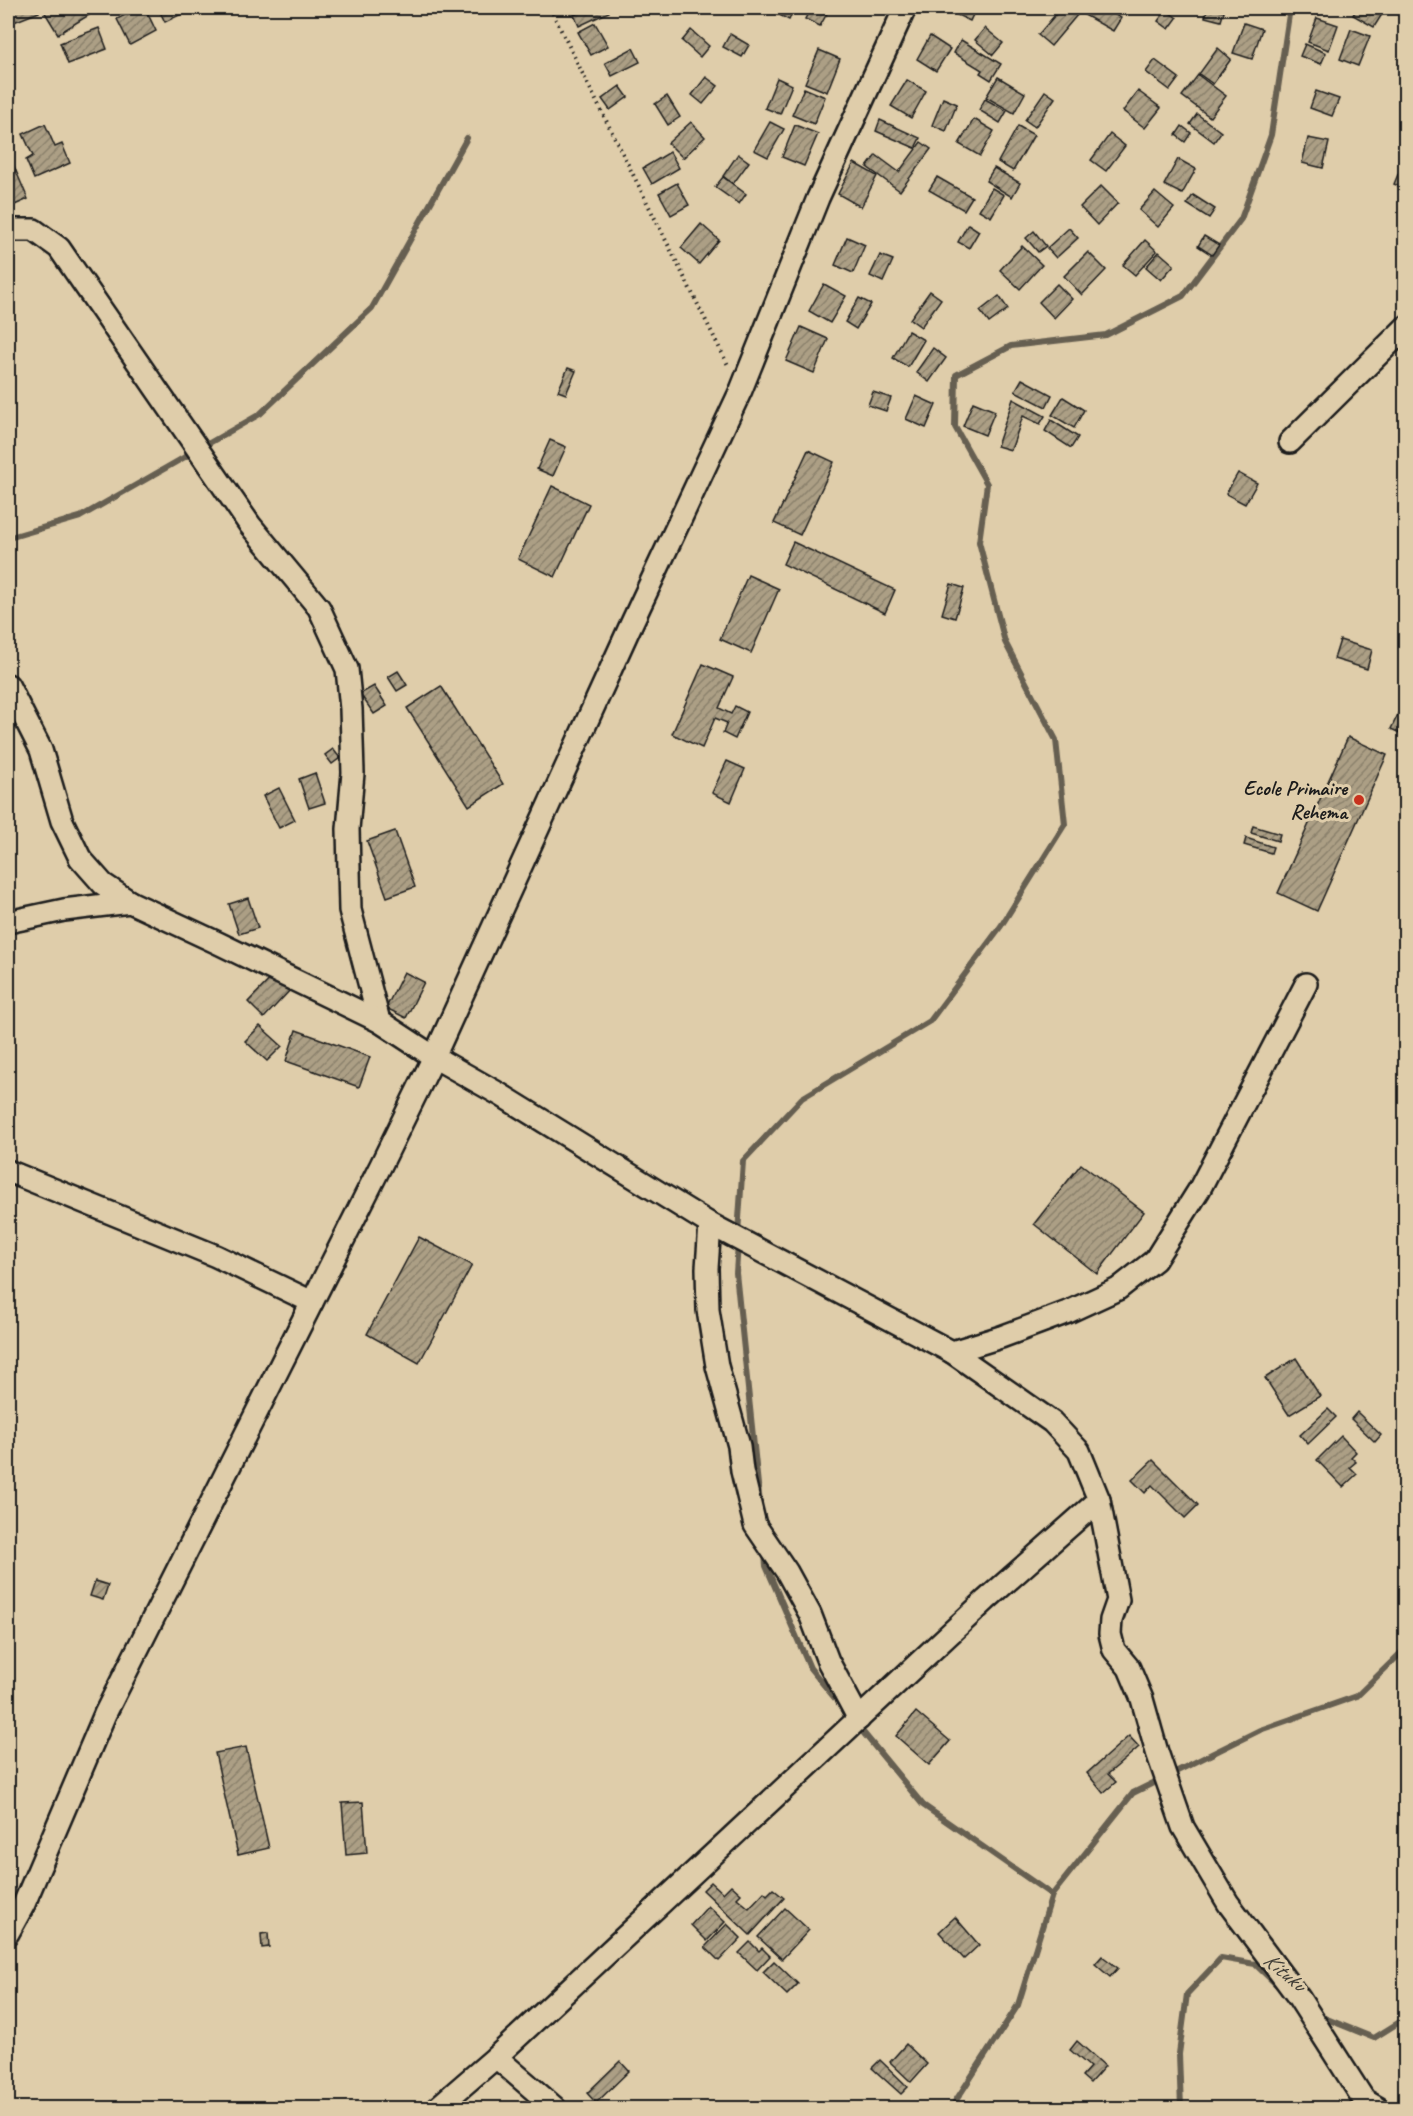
<svg xmlns="http://www.w3.org/2000/svg" width="1413" height="2116" viewBox="0 0 1413 2116" font-family="Caveat,sans-serif">
	<style>
		.lines { fill: none; stroke-linecap: round; stroke-linejoin: round }
		.stream { stroke: #665f51; stroke-width: 6 }
		.building { fill: url(#building-hatch); stroke: #1c1c1c; stroke-width: 1.5 }
		.minor-casing { stroke: #1c1c1c; stroke-width: 26 }
		.path { stroke: #1c1c1c; stroke-width: 4; stroke-dasharray: 1.5 4.5; stroke-linecap: butt }
		.minor { stroke: #dfcdaa; stroke-width: 21 }
		.poi-dot { fill: #c8321e; stroke: #dfcdaa; stroke-width: 2 }
		.labels { text-anchor: middle; stroke-width: 6; stroke-linejoin: round; paint-order: stroke }
		.poi-label { font-size: 21px; font-weight: bold; fill: #1c1c1c; stroke: #dfcdaa; text-anchor: end }
		.water-label { font-size: 22px; font-style: italic; fill: #413e37; stroke: #dfcdaa }
	</style>
	<defs>
		<pattern id="building-hatch" width="6" height="6" patternUnits="userSpaceOnUse" patternTransform="scale(1.5)"><rect width="6" height="6" fill="#ac9f85"/><path d="M-1 1l2-2M0 6l6-6M5 7l2-2" fill="none" stroke="#8b816c"/></pattern>
	</defs>
	<rect width="100%" height="100%" fill="#dfcdaa"/>
	<filter id="ink" filterUnits="userSpaceOnUse"><feTurbulence type="fractalNoise" baseFrequency=".0167" numOctaves="2"/><feDisplacementMap in="SourceGraphic" scale="12" xChannelSelector="R" yChannelSelector="G"/><feConvolveMatrix kernelMatrix="1 2 1 2 8 2 1 2 1" color-interpolation-filters="sRGB"/></filter>
	<g filter="url(#ink)">
		<g class="lines">
			<!-- stream -->
			<g class="stream">
				<path d="M8 538 80 517 260 414 372 308 467 138"/>
				<path d="M738 1233 743 1161 802 1098 930 1021 1001 926 1065 824 1056 740 1005 642 979 542 987 484 955 427 956 375 1011 346 1106 335 1183 296 1241 219 1271 135 1290 8"/>
				<path d="M738 1243 736 1273 760 1504"/>
				<path d="M765 1553 766 1566 810 1668 843 1708"/>
				<path d="M857 1725 923 1805 1052 1895"/>
				<path d="M1317 2015 1374 2038 1406 2018"/>
				<path d="M951 2108 1018 2005 1052 1895 1133 1793 1260 1730 1357 1696 1406 1648"/>
				<path d="M1181 2108 1179 2054 1187 1994 1221 1958 1255 1964 1280 1988"/>
			</g>
		</g>
		<!-- building -->
		<g class="building">
			<path d="M8 8H37L39 12 9 24Z"/>
			<path d="M49 8H84L89 15 58 34 44 11Z"/>
			<path d="M139 8H145L156 31 130 45 117 19Z"/>
			<path d="M158 8H189L190 10 165 22Z"/>
			<path d="M589 8H607L609 12 579 26 574 15Z"/>
			<path d="M766 8H795L789 20Z"/>
			<path d="M811 8H830L820 26 805 19Z"/>
			<path d="M958 8H976L970 21 955 14Z"/>
			<path d="M1061 8H1069L1077 15 1051 46 1038 35Z"/>
			<path d="M1081 8H1103L1121 18 1113 31 1079 12Z"/>
			<path d="M1107 8H1124L1120 15Z"/>
			<path d="M1208 8 1224 11 1221 21 1205 17Z"/>
			<path d="M1357 8H1386L1374 27 1353 15Z"/>
			<path d="M1166 10 1177 18 1169 29 1158 21Z"/>
			<path d="M1317 18 1338 25 1329 50 1308 42Z"/>
			<path d="M595 23 608 46 591 55 578 32Z"/>
			<path d="M1244 23 1262 29 1252 59 1233 53Z"/>
			<path d="M99 28 107 49 68 64 60 43Z"/>
			<path d="M985 28 1003 43 993 55 975 40Z"/>
			<path d="M1351 29 1370 36 1358 66 1340 59Z"/>
			<path d="M691 30 709 46 700 57 682 41Z"/>
			<path d="M730 34 749 45 742 57 723 47Z"/>
			<path d="M930 36 950 49 936 71 917 59Z"/>
			<path d="M961 40 1001 64 991 80 980 73 982 70 954 53Z"/>
			<path d="M1305 44 1326 53 1321 64 1300 56Z"/>
			<path d="M633 48 640 62 612 76 605 63Z"/>
			<path d="M1218 48 1231 59 1213 84 1199 74Z"/>
			<path d="M819 50 840 59 827 92 805 83Z"/>
			<path d="M1155 60 1179 78 1170 90 1146 72Z"/>
			<path d="M1198 75 1226 96 1210 117 1182 96Z"/>
			<path d="M706 77 718 86 703 104 692 95Z"/>
			<path d="M998 77 1025 93 1014 113 986 97Z"/>
			<path d="M777 78 792 85 780 114 765 108Z"/>
			<path d="M907 80 926 91 911 118 891 106Z"/>
			<path d="M620 86 628 97 610 110 602 99Z"/>
			<path d="M804 88 825 97 814 124 792 115Z"/>
			<path d="M1045 91 1055 98 1035 127 1025 120Z"/>
			<path d="M1138 91 1161 108 1145 128 1123 111Z"/>
			<path d="M1316 91 1339 99 1332 116 1310 108Z"/>
			<path d="M667 96 680 117 668 125 655 104Z"/>
			<path d="M943 98 957 104 946 131 932 125Z"/>
			<path d="M985 99 1007 111 1000 123 979 110Z"/>
			<path d="M1197 114 1221 132 1214 142 1190 124Z"/>
			<path d="M974 119 994 131 980 156 959 144Z"/>
			<path d="M880 120 920 138 915 148 876 131Z"/>
			<path d="M691 122 705 137 683 158 668 143Z"/>
			<path d="M770 122 784 129 768 157 754 150Z"/>
			<path d="M45 124 55 147 62 144 70 163 34 179 26 160 33 156 23 134Z"/>
			<path d="M795 125 818 134 804 166 782 157Z"/>
			<path d="M1018 126 1034 135 1013 171 998 162Z"/>
			<path d="M1182 126 1191 133 1185 142 1176 135Z"/>
			<path d="M1110 134 1125 146 1106 171 1091 160Z"/>
			<path d="M1308 138 1329 142 1323 168 1302 163Z"/>
			<path d="M921 142 931 149 900 191 867 167 876 155 899 172Z"/>
			<path d="M670 152 679 168 652 184 643 168Z"/>
			<path d="M738 154 749 162 733 184 723 176Z"/>
			<path d="M1406 155V189L1394 184Z"/>
			<path d="M1178 159 1196 169 1182 194 1164 185Z"/>
			<path d="M854 163 877 176 861 207 838 194Z"/>
			<path d="M13 164 28 199 8 208V166Z"/>
			<path d="M994 168 1020 183 1012 197 986 181Z"/>
			<path d="M723 177 746 194 739 204 715 187Z"/>
			<path d="M937 177 972 197 964 210 929 190Z"/>
			<path d="M677 183 689 205 671 215 659 193Z"/>
			<path d="M1101 186 1118 203 1097 225 1080 207Z"/>
			<path d="M992 188 1004 195 991 217 979 210Z"/>
			<path d="M1155 192 1174 208 1158 227 1139 210Z"/>
			<path d="M1193 195 1215 209 1209 218 1187 204Z"/>
			<path d="M701 224 719 240 699 264 681 248Z"/>
			<path d="M968 224 979 231 969 248 958 242Z"/>
			<path d="M1069 228 1078 238 1056 258 1047 248Z"/>
			<path d="M1034 231 1046 246 1038 252 1026 238Z"/>
			<path d="M1204 236 1219 245 1212 255 1198 246Z"/>
			<path d="M847 237 865 245 853 273 835 265Z"/>
			<path d="M1145 240 1157 251 1135 275 1123 265Z"/>
			<path d="M1022 246 1042 265 1020 289 1000 270Z"/>
			<path d="M1088 252 1106 270 1082 295 1064 276Z"/>
			<path d="M1159 252 1174 265 1161 280 1146 267Z"/>
			<path d="M880 255 893 260 883 282 870 276Z"/>
			<path d="M824 284 846 296 830 323 809 311Z"/>
			<path d="M1057 284 1072 299 1054 318 1039 302Z"/>
			<path d="M930 291 941 299 921 327 910 319Z"/>
			<path d="M999 296 1008 309 989 323 980 311Z"/>
			<path d="M859 298 871 304 856 329 845 322Z"/>
			<path d="M801 327 828 339 814 373 786 361Z"/>
			<path d="M908 331 924 340 908 367 893 358Z"/>
			<path d="M933 348 946 358 929 382 916 372Z"/>
			<path d="M568 368 576 371 566 394 558 391Z"/>
			<path d="M1022 379 1052 395 1046 407 1015 391Z"/>
			<path d="M873 392 891 398 886 411 868 405Z"/>
			<path d="M916 396 936 405 926 428 906 419Z"/>
			<path d="M1063 397 1084 410 1074 428 1052 415Z"/>
			<path d="M1013 399 1045 416 1040 424 1023 416 1011 450 997 446Z"/>
			<path d="M973 402 995 411 985 435 963 426Z"/>
			<path d="M1051 420 1078 437 1071 448 1045 431Z"/>
			<path d="M550 440 566 447 553 476 537 469Z"/>
			<path d="M808 450 834 462 800 535 774 523Z"/>
			<path d="M1238 473 1257 483 1245 504 1226 494Z"/>
			<path d="M552 486 589 504 555 577 518 559Z"/>
			<path d="M793 542 895 590 885 613 783 564Z"/>
			<path d="M748 575 779 589 751 653 720 639Z"/>
			<path d="M951 584 964 588 955 618 942 614Z"/>
			<path d="M1340 640 1372 650 1367 669 1334 659Z"/>
			<path d="M703 664 733 677 719 708 731 714 735 706 747 712 735 739 723 733 727 723 715 718 702 748 672 734Z"/>
			<path d="M398 671 407 685 397 691 388 677Z"/>
			<path d="M374 686 387 706 374 714 360 694Z"/>
			<path d="M441 686 503 784 469 806 407 708Z"/>
			<path d="M1406 698V736L1391 729Z"/>
			<path d="M1348 737 1387 755 1317 911 1278 893Z"/>
			<path d="M333 749 340 758 332 764 325 755Z"/>
			<path d="M727 761 745 769 731 802 712 793Z"/>
			<path d="M315 773 325 803 309 808 299 779Z"/>
			<path d="M279 788 295 820 279 828 263 796Z"/>
			<path d="M1253 826 1280 834 1278 841 1251 833Z"/>
			<path d="M395 831 415 887 387 897 367 841Z"/>
			<path d="M1246 838 1273 847 1271 853 1244 845Z"/>
			<path d="M248 898 258 928 239 934 229 904Z"/>
			<path d="M404 972 424 982 406 1018 386 1008Z"/>
			<path d="M275 974 291 989 264 1018 248 1002Z"/>
			<path d="M260 1026 282 1046 267 1061 245 1041Z"/>
			<path d="M296 1030 370 1057 359 1087 286 1061Z"/>
			<path d="M1081 1164 1144 1212 1097 1274 1034 1224Z"/>
			<path d="M419 1237 472 1265 419 1363 367 1334Z"/>
			<path d="M1296 1358 1320 1396 1289 1415 1265 1378Z"/>
			<path d="M1328 1409 1336 1417 1308 1444 1300 1435Z"/>
			<path d="M1357 1412 1381 1435 1375 1442 1351 1419Z"/>
			<path d="M1341 1436 1356 1452 1351 1457 1356 1462 1350 1467 1357 1474 1343 1487 1317 1460Z"/>
			<path d="M1153 1460 1198 1505 1185 1518 1152 1485 1145 1493 1132 1480Z"/>
			<path d="M95 1581 108 1585 103 1600 90 1596Z"/>
			<path d="M916 1712 950 1741 929 1765 896 1736Z"/>
			<path d="M1129 1736 1139 1747 1108 1774 1116 1782 1103 1793 1087 1773Z"/>
			<path d="M246 1747 269 1848 238 1855 215 1753Z"/>
			<path d="M363 1802 367 1853 346 1855 342 1803Z"/>
			<path d="M711 1882 723 1893 731 1885 741 1894 737 1898 749 1908 764 1892 767 1895 773 1889 784 1898 750 1935 703 1890Z"/>
			<path d="M708 1906 725 1922 707 1941 691 1925Z"/>
			<path d="M785 1908 809 1930 782 1959 758 1937Z"/>
			<path d="M955 1917 979 1945 964 1959 939 1932Z"/>
			<path d="M727 1924 741 1938 719 1961 705 1947Z"/>
			<path d="M268 1933 269 1947 262 1948 261 1934Z"/>
			<path d="M750 1942 759 1951 762 1948 770 1956 757 1970 739 1953Z"/>
			<path d="M1102 1956 1118 1968 1110 1977 1095 1964Z"/>
			<path d="M774 1961 798 1984 787 1995 763 1972Z"/>
			<path d="M1077 2041 1105 2066 1090 2083 1082 2076 1090 2067 1070 2050Z"/>
			<path d="M906 2044 927 2064 911 2082 890 2062Z"/>
			<path d="M880 2060 908 2087 901 2094 872 2068Z"/>
			<path d="M620 2061 629 2071 596 2103 587 2093Z"/>
		</g>
		<g class="lines">
			<defs>
				<g id="minor">
					<path d="M8 230H34L59 248 250 525 319 608 347 669 351 709 353 773 348 829 350 910 379 1021"/>
					<path d="M1290 442 1406 327"/>
					<path d="M8 685 41 750 62 821 80 858 103 884 130 902"/>
					<path d="M8 922 64 910 130 902 218 943 379 1021 434 1057 501 1095 710 1224 952 1352 1001 1337 1068 1312 1118 1289 1155 1260 1199 1190 1306 984"/>
					<path d="M8 1171 216 1256 312 1302"/>
					<path d="M710 1224 707 1268 708 1310 717 1366 739 1446 742 1471 755 1525 787 1572 810 1614 828 1661 859 1719"/>
					<path d="M952 1352 1052 1422 1079 1451 1099 1500 1118 1600 1111 1620 1110 1634 1114 1650 1129 1668 1142 1699 1157 1752 1183 1827 1228 1903 1299 1998 1364 2100 1378 2108"/>
					<path d="M8 1933 24 1904 105 1714 381 1165 434 1057 629 629 741 390 818 198 905 8"/>
					<path d="M496 2057 555 2108"/>
					<path d="M437 2108 496 2057 986 1600 1099 1500"/>
				</g>
			</defs>
			<!-- minor casing -->
			<use href="#minor" class="minor-casing"/>
			<!-- path -->
			<path class="path" d="M550 8 729 367"/>
			<!-- minor -->
			<use href="#minor" class="minor"/>
		</g>
	</g>
	<!-- markers -->
	<circle class="poi-dot" cx="1359" cy="800" r="6"/>
	<g class="labels">
		<!-- poi labels -->
		<g class="poi-label">
			<text x="1347" y="795">Ecole Primaire<tspan x="1347" dy="24">Rehema</tspan></text>
		</g>
		<!-- water labels -->
		<g class="water-label">
			<text transform="translate(1285 1971) rotate(40)" y="8">Kituku</text>
		</g>
	</g>
	<!-- margin -->
	<rect width="1413" height="2116" fill="none" stroke="#dfcdaa" stroke-width="30"/>
	<rect x="15" y="15" width="1383" height="2086" fill="none" stroke="#1c1c1c" stroke-width="2" filter="url(#ink)"/>
</svg>
